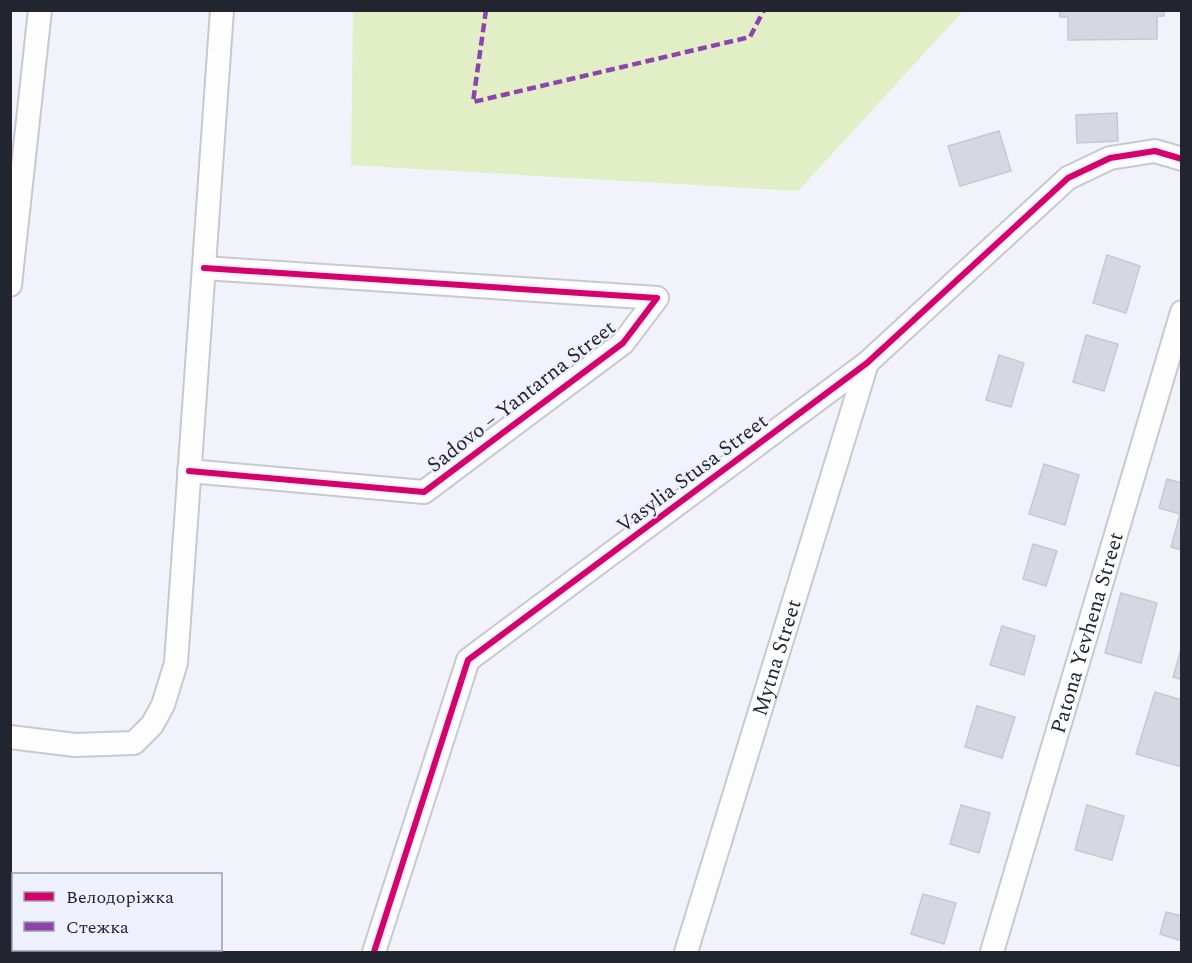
<svg xmlns="http://www.w3.org/2000/svg" width="1192" height="963" viewBox="0 0 1192 963" font-family="Spectral,serif">
	<style>
		.green { fill: #e2eec5 }
		.building { fill: #d6d7e0; stroke: #c7c8d1; stroke-width: 1.5 }
		.lines { fill: none; stroke-linecap: round; stroke-linejoin: round }
		.minor-casing { stroke: #c7c8d1; stroke-width: 26 }
		.minor { stroke: #fdfdfe; stroke-width: 22 }
		.quiet { stroke: #8e44ad; stroke-width: 4.5; stroke-dasharray: 9 4.5; stroke-linecap: butt }
		.cycleway-casing { stroke: #eef0fe; stroke-width: 10 }
		.cycleway { stroke: #d6006c; stroke-width: 6 }
		.labels { text-anchor: middle; stroke-width: 4.5; stroke-linejoin: round; paint-order: stroke }
		.street-label { font-size: 21px; fill: #222430; stroke: #eef0fe }
	</style>
	<rect width="100%" height="100%" fill="#f2f3fa"/>
	<!-- green -->
	<path class="green" d="M353 11V10L963 11 798 191 351 165Z"/>
	<!-- building -->
	<g class="building">
		<path d="M1059 10H1164V16H1157V39L1068 40V17H1060Z"/>
		<path d="M1117 113 1118 141 1077 143 1076 115Z"/>
		<path d="M999 131 1011 171 960 186 948 146Z"/>
		<path d="M1107 255 1140 266 1126 313 1093 303Z"/>
		<path d="M1086 335 1118 344 1104 391 1073 382Z"/>
		<path d="M999 355 1024 363 1011 407 986 400Z"/>
		<path d="M1044 464 1079 475 1065 525 1029 514Z"/>
		<path d="M1167 479 1182 483V550L1171 547 1180 514 1159 508Z"/>
		<path d="M1033 544 1057 551 1046 586 1023 579Z"/>
		<path d="M1121 593 1157 603 1141 663 1105 653Z"/>
		<path d="M1002 626 1035 636 1024 675 990 665Z"/>
		<path d="M1182 646V680L1173 677Z"/>
		<path d="M1155 692 1182 700V767L1136 754Z"/>
		<path d="M977 706 1015 717 1002 758 965 747Z"/>
		<path d="M961 805 990 813 979 853 950 844Z"/>
		<path d="M1087 805 1124 816 1112 860 1075 850Z"/>
		<path d="M923 894 956 903 944 944 911 934Z"/>
		<path d="M1166 912 1182 916V941L1160 934Z"/>
	</g>
	<g class="lines">
		<defs>
			<g id="minor">
				<path d="M10 285 40 10"/>
				<path d="M189 471 424 492 623 343 657 298 204 268"/>
				<path d="M10 737 75 745 134 743 152 725 163 705 176 663 222 10"/>
				<path d="M19 950 42 952"/>
				<path d="M374 952 468 660 867 363 1068 178 1110 158 1155 151 1182 159"/>
				<path id="s1" d="M686 952 867 363"/>
				<path id="s2" d="M992 952 1182 312"/>
			</g>
		</defs>
		<!-- minor casing -->
		<use href="#minor" class="minor-casing"/>
		<!-- minor -->
		<use href="#minor" class="minor"/>
		<!-- quiet -->
		<path class="quiet" d="M486 10 473 102 750 37 764 10"/>
		<defs>
			<g id="cycleway">
				<path d="M189 471 424 492 623 343 657 298 204 268"/>
				<path d="M374 952 468 660 867 363 1068 178 1110 158 1155 151 1182 159"/>
			</g>
		</defs>
		<!-- cycleway casing -->
		<use href="#cycleway" class="cycleway-casing"/>
		<!-- cycleway -->
		<use href="#cycleway" class="cycleway"/>
	</g>
	<g class="labels">
		<!-- street labels -->
		<g class="street-label">
			<text transform="translate(521 396) rotate(-38)" y="7">Sadovo – Yantarna Street</text>
			<text transform="translate(692 473) rotate(-37)" y="7">Vasylia Stusa Street</text>
			<text dy="7" stroke="none"><textPath href="#s2" startOffset="333">Patona Yevhena Street</textPath></text>
			<text dy="7" stroke="none"><textPath href="#s1" startOffset="308">Mytna Street</textPath></text>
		</g>
	</g>
	<!-- border -->
	<rect width="1192" height="963" fill="none" stroke="#222430" stroke-width="24"/>
	<!-- legend -->
	<rect x="12" y="873" width="210" height="78" fill="#eef0fe" stroke="#9c9eac" stroke-width="1.5"/>
	<rect x="24" y="892" width="30" height="9" fill="#d6006c" stroke="#9c9eac" stroke-width="1.5"/>
	<text x="66" y="903" font-size="18" fill="#222430">Велодоріжка</text>
	<rect x="24" y="922" width="30" height="9" fill="#8e44ad" stroke="#9c9eac" stroke-width="1.5"/>
	<text x="66" y="933" font-size="18" fill="#222430">Стежка</text>
</svg>
